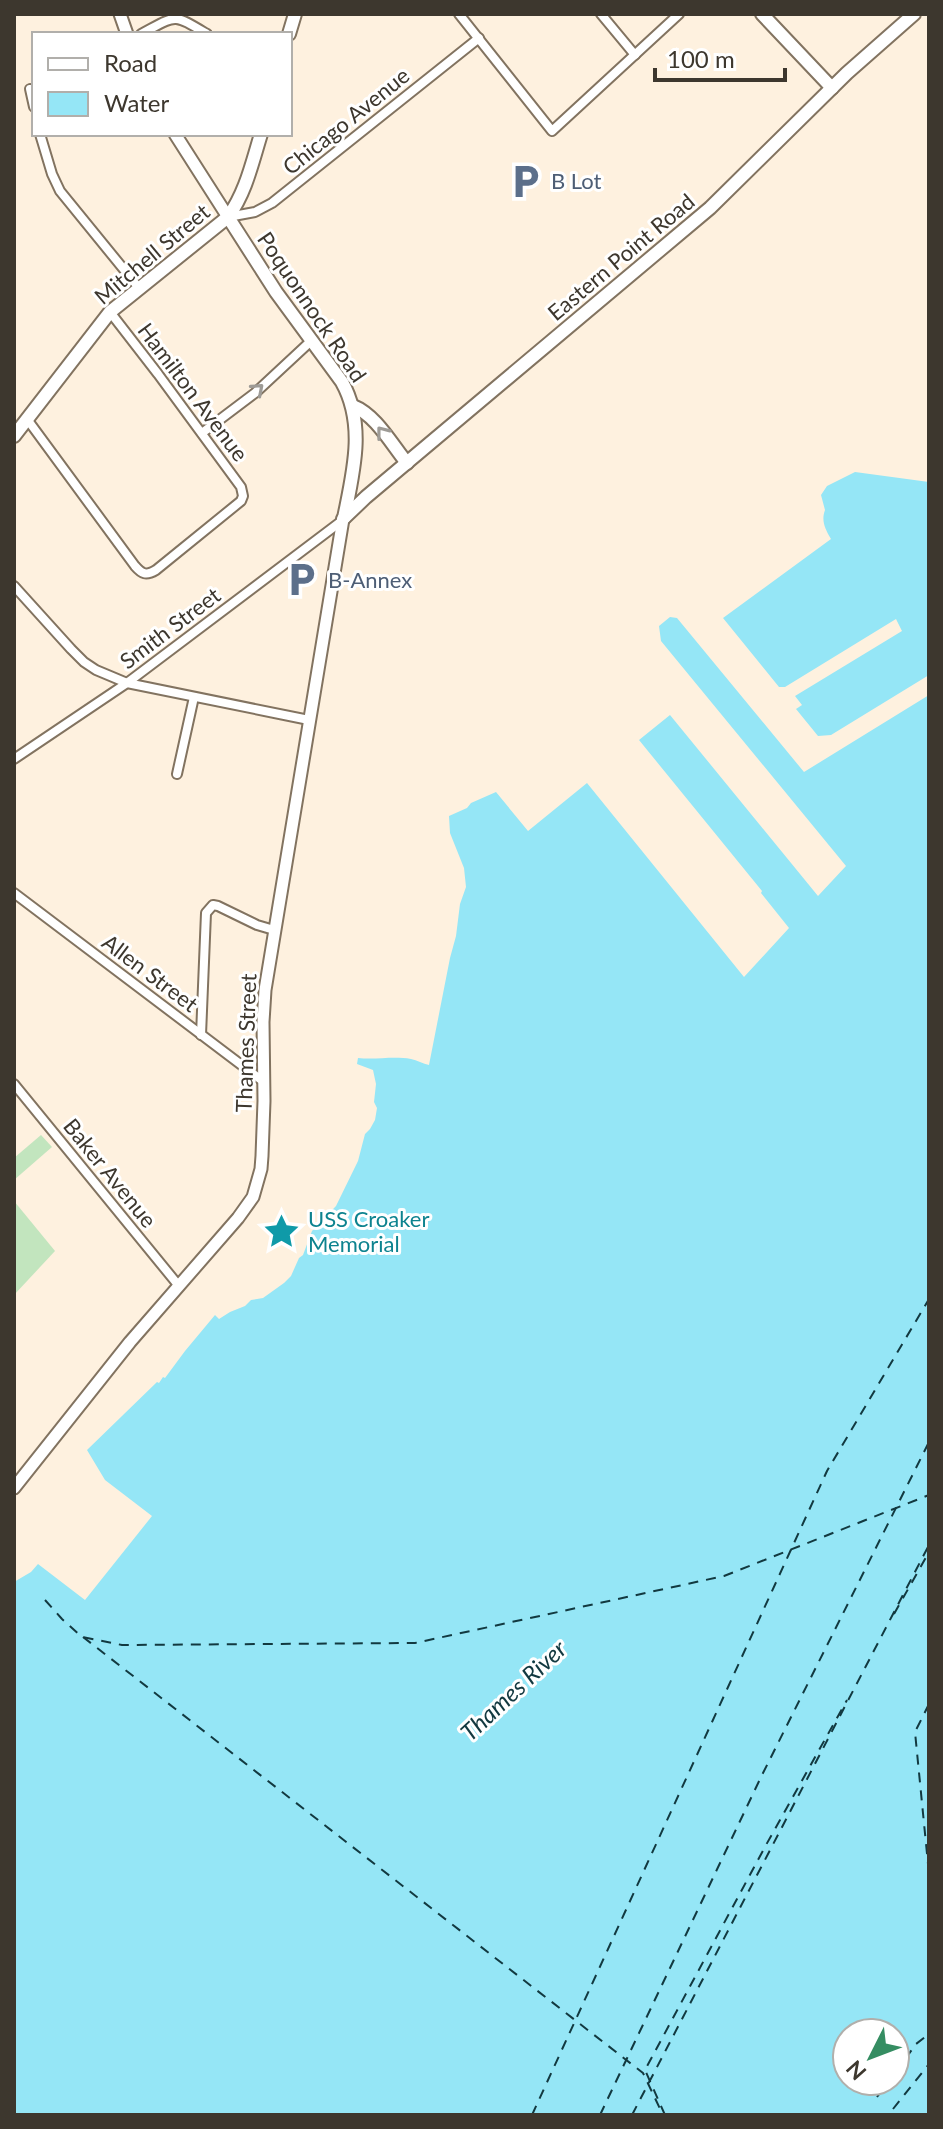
<svg xmlns="http://www.w3.org/2000/svg" width="943" height="2129" viewBox="0 0 943 2129" font-family="Lato,sans-serif">
	<style>
		.green { fill: #c2e5be }
		.water { fill: #95e6f6; fill-rule: evenodd }
		.lines { fill: none; stroke-linecap: round; stroke-linejoin: round }
		.ferry { stroke: #123940; stroke-width: 2; stroke-dasharray: 10 8; stroke-linecap: butt }
		.minor-casing { stroke: #827360; stroke-width: 12 }
		.tertiary-casing { stroke: #827360; stroke-width: 15 }
		.secondary-casing { stroke: #827360; stroke-width: 16 }
		.minor { stroke: #fff; stroke-width: 8 }
		.tertiary { stroke: #fff; stroke-width: 11 }
		.secondary { stroke: #fff; stroke-width: 12 }
		.oneway { stroke: #9e9b96 }
		.labels { text-anchor: middle; stroke-width: 6; stroke-linejoin: round; paint-order: stroke }
		.street-label { font-size: 22px; fill: #3d372e; stroke: #fff }
		.service-label { font-size: 22px; fill: #4e5e75; stroke: #fff; text-anchor: start }
		.culture-label { font-size: 22px; fill: #0d838f; stroke: #fff; text-anchor: start }
		.water-label { font-size: 24px; font-style: italic; fill: #123940; stroke: #fff }
	</style>
	<rect width="100%" height="100%" fill="#fef1df"/>
	<!-- green -->
	<g class="green">
		<path d="M41 1135 52 1147 14 1180V1158Z"/>
		<path d="M14 1201 55 1251 14 1295Z"/>
	</g>
	<!-- water -->
	<g class="water">
		<path d="M855 472 929 482V675L831 735 818 736 796 709 802 705 795 696 902 631 896 619 785 687H779L723 618 831 539C825 529 821 521 825 510L821 495 827 486Z"/>
		<path d="M670 617 677 618 804 772 929 695V2115H14V1582L31 1572 38 1564 85 1600 152 1516 105 1480 87 1450 157 1382 159 1383 163 1377 165 1378 185 1351 215 1315 219 1319 230 1312 245 1306 251 1300 263 1298 284 1283 291 1276 299 1258 303 1255 312 1231 336 1206 358 1161 365 1134 370 1129 375 1120 377 1108 374 1102 376 1084 373 1070 357 1064 358 1058C375 1060 393 1056 411 1059 417 1060 423 1064 429 1065L450 958 456 936 460 904 466 887 464 868 450 833 449 816 467 808 471 803 496 792 528 831 587 783 744 977 789 928 761 893 762 891 639 740 670 715 818 896 846 866 661 641 659 626ZM847 2033H895V2081H847Z"/>
	</g>
	<g class="lines">
		<!-- ferry -->
		<g class="ferry">
			<path d="M45 1600 62 1619 82 1637 122 1645 415 1643 724 1576 929 1495"/>
			<path d="M894 1614 929 1552"/>
			<path d="M83 1637 643 2073 663 2115"/>
			<path d="M929 1704 915 1732 929 1874"/>
			<path d="M895 2073 916 2044 929 2034"/>
			<path d="M877 2097 889 2081"/>
			<path d="M893 2109 929 2064"/>
			<path d="M532 2115 827 1471 929 1299"/>
			<path d="M600 2115 761 1777 929 1442"/>
			<path d="M632 2115 929 1545"/>
			<path d="M665 2115 645 2070 766 1845 847 1700"/>
		</g>
		<defs>
			<g id="minor">
				<path d="M459 14 552 131 679 14"/>
				<path d="M601 14 635 55"/>
				<path d="M141 34C177 15 172 13 207 34"/>
				<path d="M30 89 34 107"/>
				<path d="M40 134 52 174 60 191 139 288"/>
				<path d="M228 217 255 212 272 203 479 38"/>
				<path d="M27 419 135 566C142 574 146 576 156 570L241 501 243 496 241 487 158 374 110 312"/>
				<path d="M202 433 255 393 311 341"/>
				<path d="M14 586 71 649 84 662 96 670 127 683 309 720"/>
				<path d="M14 759 127 683 343 520"/>
				<path d="M177 774 194 697"/>
				<path d="M14 893 264 1082"/>
				<path d="M201 1035 206 913 213 905 218 906 257 925 274 930"/>
				<path d="M14 1084 179 1286"/>
			</g>
			<g id="tertiary">
				<path d="M120 14 127 34"/>
				<path d="M175 134 228 217"/>
				<path d="M14 1488 130 1342 238 1218 253 1197 261 1169 262 1156 264 1101 263 1022 265 990 343 519"/>
			</g>
			<g id="secondary">
				<path d="M762 14 832 88"/>
				<path d="M289 34 295 14"/>
				<path d="M228 217 276 292 342 382C366 425 353 473 344 518"/>
				<path d="M353 406C376 415 392 445 407 463"/>
				<path d="M14 436 110 312 228 217C246 192 252 163 261 134"/>
				<path d="M343 519 366 497 710 208 847 73 914 14"/>
			</g>
		</defs>
		<!-- minor casing -->
		<use href="#minor" class="minor-casing"/>
		<!-- tertiary casing -->
		<use href="#tertiary" class="tertiary-casing"/>
		<!-- secondary casing -->
		<use href="#secondary" class="secondary-casing"/>
		<!-- minor -->
		<use href="#minor" class="minor"/>
		<!-- tertiary -->
		<use href="#tertiary" class="tertiary"/>
		<!-- secondary -->
		<use href="#secondary" class="secondary"/>
	</g>
	<!-- one-way arrows -->
	<defs><path id="oneway-chevron" d="M-2-3.5L2.5 0L-2 3.5" fill="none" stroke-width="1.6" stroke-linecap="round" stroke-linejoin="round" transform="scale(2)"/></defs>
	<g class="oneway">
		<use href="#oneway-chevron" transform="translate(258 389) rotate(-41)"/>
		<use href="#oneway-chevron" transform="translate(382 432) rotate(-128)"/>
	</g>
	<!-- icons -->
	<defs>
		<symbol id="parking-bare" viewBox="-9 -9 18 18"><path d="M-3.5-5.5H1a3.5 3.5 0 0 1 0 7H-1V5.5H-3.5ZM-1-3.4V-.6H.8a1.4 1.4 0 0 0 0-2.8Z" fill="#5c6f8a" stroke="#fff" stroke-width="2.5" paint-order="stroke"/></symbol>
		<symbol id="sight-bare" viewBox="-9 -9 18 18"><path d="M0-6L1.8-2.2L6-1.7L2.9 1.2L3.7 5.4L0 3.3L-3.7 5.4L-2.9 1.2L-6-1.7L-1.8-2.2Z" fill="#0f9aa8" stroke="#fff" stroke-width="2.5" paint-order="stroke"/></symbol>
	</defs>
	<g fill-rule="evenodd">
		<use href="#parking-bare" x="500" y="156" width="51" height="51"/>
		<use href="#parking-bare" x="276" y="554" width="51" height="51"/>
		<use href="#sight-bare" x="256" y="1206" width="51" height="51"/>
	</g>
	<g class="labels">
		<!-- street labels -->
		<g class="street-label">
			<text transform="translate(346 121) rotate(-39)" y="8">Chicago Avenue</text>
			<text transform="translate(152 254) rotate(-40)" y="8">Mitchell Street</text>
			<text transform="translate(621 257) rotate(-40)" y="8">Eastern Point Road</text>
			<text transform="translate(312 307) rotate(56)" y="8">Poquonnock Road</text>
			<text transform="translate(193 392) rotate(53)" y="8">Hamilton Avenue</text>
			<text transform="translate(170 628) rotate(-37)" y="8">Smith Street</text>
			<text transform="translate(150 973) rotate(37)" y="8">Allen Street</text>
			<text transform="translate(246 1043) rotate(-88)" y="8">Thames Street</text>
			<text transform="translate(110 1173) rotate(51)" y="8">Baker Avenue</text>
		</g>
		<!-- service labels -->
		<g class="service-label">
			<text x="551" y="189">B Lot</text>
			<text x="328" y="588">B-Annex</text>
		</g>
		<!-- culture labels -->
		<g class="culture-label">
			<text x="308" y="1227">USS Croaker<tspan x="308" dy="25">Memorial</tspan></text>
		</g>
		<!-- water labels -->
		<g class="water-label">
			<text transform="translate(514 1691) rotate(-43)" y="8">Thames River</text>
		</g>
	</g>
	<!-- border -->
	<rect width="943" height="2129" fill="none" stroke="#3d372e" stroke-width="32"/>
	<!-- legend -->
	<rect x="32" y="32" width="260" height="104" fill="#ffffff" stroke="#b1afab" stroke-width="2"/>
	<rect x="48" y="58" width="40" height="12" fill="#ffffff" stroke="#b1afab" stroke-width="2"/>
	<text x="104" y="72" font-size="24" fill="#3d372e">Road</text>
	<rect x="48" y="92" width="40" height="24" fill="#95e6f6" stroke="#b1afab" stroke-width="2"/>
	<text x="104" y="112" font-size="24" fill="#3d372e">Water</text>
	<!-- north arrow -->
	<g transform="translate(871 2057) rotate(228)"><circle r="38" fill="#ffffff" stroke="#b1afab" stroke-width="2"/>
	<path d="M0-6L14 30L0 20L-14 30Z" fill="#358d62"/>
	<text y="-12" font-size="22" font-weight="bold" text-anchor="middle" fill="#3d372e">N</text>
	</g>
	<!-- scale -->
	<path d="M655 68v12h130v-12" fill="none" stroke="#3d372e" stroke-width="4"/>
	<text x="667" y="68" font-size="24" fill="#3d372e" stroke="#ffffff" stroke-width="6" paint-order="stroke">100 m</text>
</svg>
